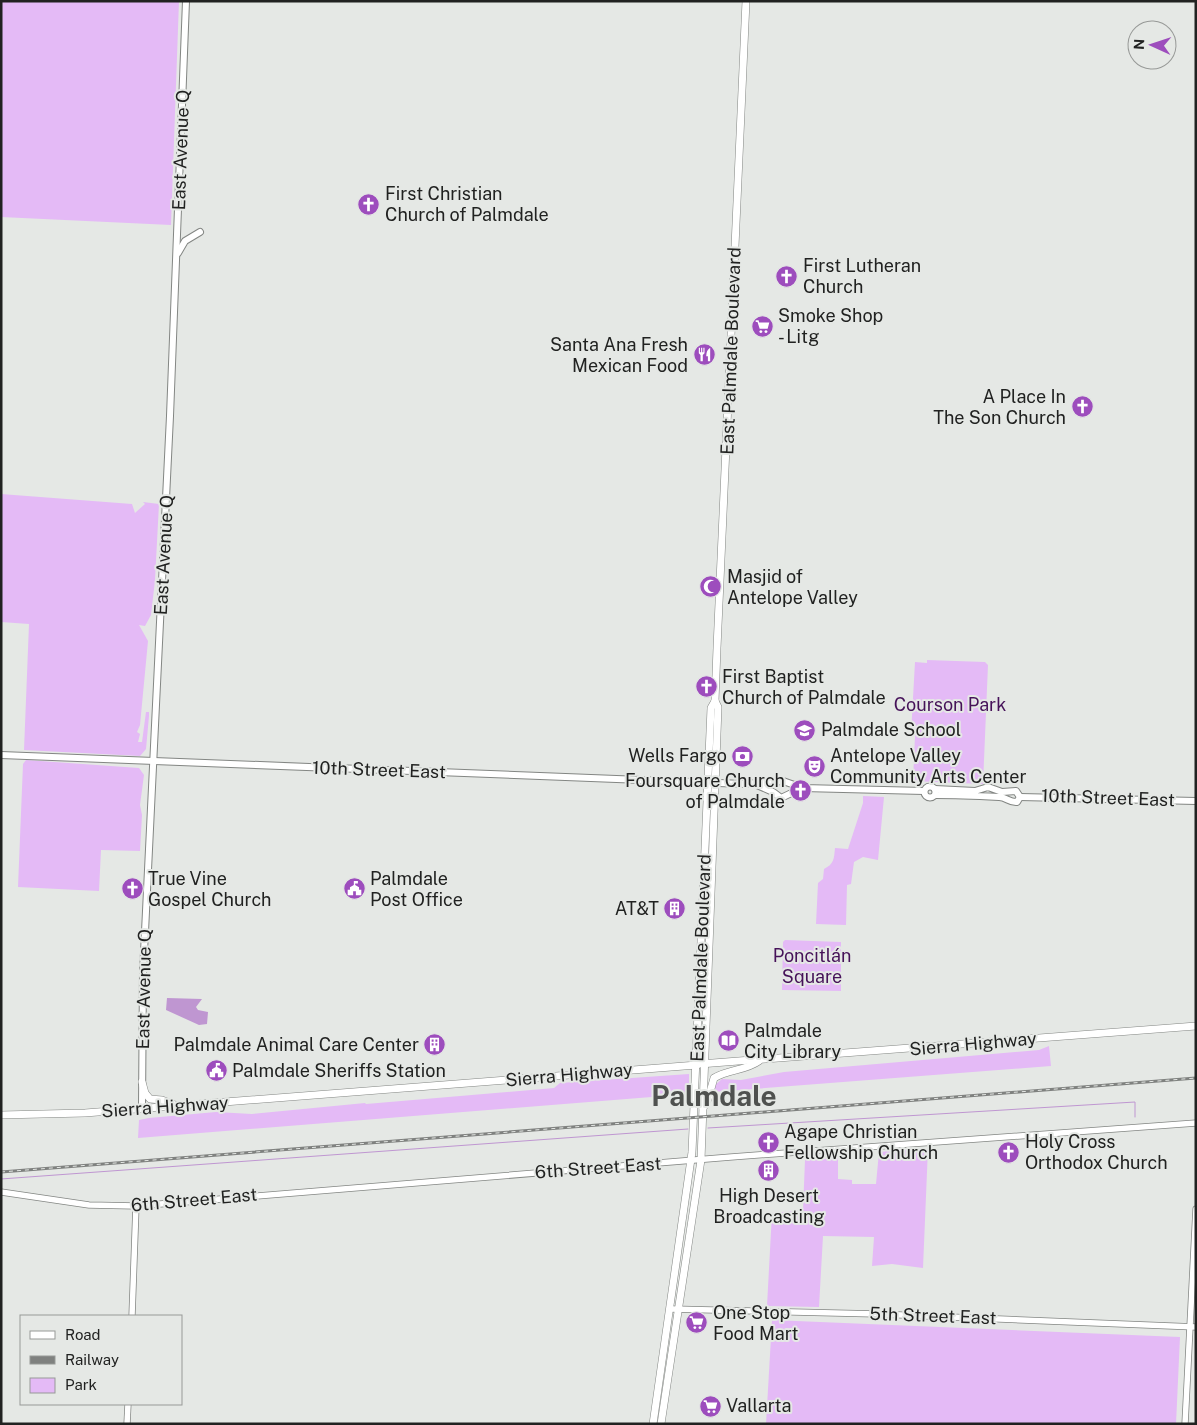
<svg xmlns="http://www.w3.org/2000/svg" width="1197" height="1425" viewBox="0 0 1197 1425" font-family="'Public Sans',sans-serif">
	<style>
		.green { fill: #e4baf6 }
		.water { fill: #bf96d1 }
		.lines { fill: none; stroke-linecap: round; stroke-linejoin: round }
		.stream { stroke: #bf96d1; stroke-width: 1 }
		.tertiary-casing { stroke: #838683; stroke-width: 7 }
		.secondary-casing { stroke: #838683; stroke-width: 8 }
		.primary-casing { stroke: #838683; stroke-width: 8 }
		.trunk-casing { stroke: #838683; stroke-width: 8 }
		.tertiary { stroke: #fff; stroke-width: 5.5 }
		.secondary { stroke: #fff; stroke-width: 6 }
		.primary { stroke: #fff; stroke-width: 7 }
		.trunk { stroke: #fff; stroke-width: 7 }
		.rail-casing { stroke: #7f817f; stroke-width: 3 }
		.rail { stroke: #e5e8e5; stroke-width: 1; stroke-dasharray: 4; stroke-linecap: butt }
		.labels { text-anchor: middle; stroke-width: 4; stroke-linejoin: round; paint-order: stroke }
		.street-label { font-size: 18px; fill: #212221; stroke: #e5e8e5 }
		.poi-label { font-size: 18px; fill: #212221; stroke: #e5e8e5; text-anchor: start }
		.park-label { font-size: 18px; fill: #461259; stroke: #e5e8e5 }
		.town-label { font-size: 28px; font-weight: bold; fill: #4f514f; stroke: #e5e8e5 }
	</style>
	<rect width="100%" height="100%" fill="#e5e8e5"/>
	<!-- green -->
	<g class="green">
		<path d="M1 1H179L171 225 1 217Z"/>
		<path d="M1 494 132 504 135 513 145 504 143 502 159 504 155 580 151 615 145 626 139 625 148 641 140 725 137 732 140 734 138 742H142L146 712H149V716L146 749 140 756 24 750 29 624 1 622Z"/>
		<path d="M927 660 985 662 988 665 983 784 913 781 915 736 911 734 915 662 927 663Z"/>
		<path d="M26 760 139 768 144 775 140 805 142 815 140 851 101 850 99 891 18 887 23 764Z"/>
		<path d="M863 796 884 797 878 860 863 857 854 862 851 884 847 885 846 925 816 924 818 883 823 879 824 869C834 864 834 859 835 848L848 849 863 803Z"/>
		<path d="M785 940 841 942V991L782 990 783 942Z"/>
		<path d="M1049 1046 1051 1066 714 1092 715 1085 722 1079 741 1080 784 1072 1039 1050Z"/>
		<path d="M689 1074V1094L138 1138 139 1120 149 1118 216 1112 252 1114 365 1103 366 1104 554 1088 560 1083Z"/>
		<path d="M928 1148 923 1268 892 1264 872 1266 874 1237 823 1236 819 1307 767 1306 772 1213 803 1210 805 1160 838 1158V1179L852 1180V1184H876L879 1152Z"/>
		<path d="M772 1320 1180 1337 1176 1424H766Z"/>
	</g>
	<!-- water -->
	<path class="water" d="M167 998 202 999 196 1007 198 1010 208 1012 207 1024 199 1025 166 1010Z"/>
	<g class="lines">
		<!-- stream -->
		<g class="stream">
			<path d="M708 1128 1135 1102V1117"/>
			<path d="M1 1179 688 1129"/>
		</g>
		<defs>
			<g id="tertiary">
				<path d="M1 1192 89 1205 136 1206 731 1157 1196 1123"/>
				<path d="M671 1309 877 1314 1196 1327"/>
				<path d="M132 1316 136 1206"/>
				<path d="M127 1424 128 1404"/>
				<path d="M1185 1424 1196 1209"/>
			</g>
			<g id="secondary">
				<path d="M178 253 185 241 200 232"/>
				<path d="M1 755 744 784 783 781 803 788 924 791"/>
				<path d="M757 785 773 792 781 798 802 788"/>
				<circle cx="930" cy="792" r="5.5"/>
				<path d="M935 789 975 791 988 787 1002 792 1016 791 1020 797 1017 802C1010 803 1006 797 999 797 979 796 957 795 936 795"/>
				<path d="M1020 797 1196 801"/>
				<path d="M142 1108 143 973 170 416 186 1"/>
			</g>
			<g id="primary">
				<path d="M142 1082 145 1093 150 1099 162 1100 175 1105"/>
				<path d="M1 1115 85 1113 697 1065"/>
			</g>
			<g id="trunk">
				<path d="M700 1064 1196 1026"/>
				<path d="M703 1108 708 1099 714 1078C729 1069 745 1071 759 1061"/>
				<path d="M653 1424 692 1152 711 708 715 701"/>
				<path d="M661 1424 701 1160 718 707 715 701 717 648 746 1"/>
			</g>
		</defs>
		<!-- tertiary casing -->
		<use href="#tertiary" class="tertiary-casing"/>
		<!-- secondary casing -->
		<use href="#secondary" class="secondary-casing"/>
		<!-- primary casing -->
		<use href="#primary" class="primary-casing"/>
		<!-- trunk casing -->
		<use href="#trunk" class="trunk-casing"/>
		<!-- tertiary -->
		<use href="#tertiary" class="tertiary"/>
		<!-- secondary -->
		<use href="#secondary" class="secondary"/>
		<!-- primary -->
		<use href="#primary" class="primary"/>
		<!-- trunk -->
		<use href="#trunk" class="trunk"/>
		<defs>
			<path id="rail" d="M1 1172 1196 1078"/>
		</defs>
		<!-- rail casing -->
		<use href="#rail" class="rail-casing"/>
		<!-- rail -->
		<use href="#rail" class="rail"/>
	</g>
	<!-- icons -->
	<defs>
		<symbol id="church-disc" viewBox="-11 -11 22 22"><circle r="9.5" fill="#9d4dbd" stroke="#e5e8e5"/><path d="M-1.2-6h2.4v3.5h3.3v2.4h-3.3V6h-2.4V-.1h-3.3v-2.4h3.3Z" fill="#fff"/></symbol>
		<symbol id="supermarket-disc" viewBox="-11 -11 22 22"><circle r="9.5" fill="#9d4dbd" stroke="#e5e8e5"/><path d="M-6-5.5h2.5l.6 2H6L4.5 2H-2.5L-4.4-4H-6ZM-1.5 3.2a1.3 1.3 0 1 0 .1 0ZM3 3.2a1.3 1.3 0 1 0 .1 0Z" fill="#fff"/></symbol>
		<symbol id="restaurant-disc" viewBox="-11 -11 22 22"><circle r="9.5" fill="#9d4dbd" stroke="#e5e8e5"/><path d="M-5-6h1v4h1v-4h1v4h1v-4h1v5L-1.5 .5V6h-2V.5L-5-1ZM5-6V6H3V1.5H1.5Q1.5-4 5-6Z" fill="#fff"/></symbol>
		<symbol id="mosque-disc" viewBox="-11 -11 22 22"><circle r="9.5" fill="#9d4dbd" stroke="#e5e8e5"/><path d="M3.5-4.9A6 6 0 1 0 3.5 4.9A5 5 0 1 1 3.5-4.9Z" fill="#fff"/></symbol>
		<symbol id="school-disc" viewBox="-11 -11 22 22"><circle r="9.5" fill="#9d4dbd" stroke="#e5e8e5"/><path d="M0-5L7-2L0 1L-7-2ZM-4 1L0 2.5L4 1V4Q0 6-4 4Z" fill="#fff"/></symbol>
		<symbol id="bank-disc" viewBox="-11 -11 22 22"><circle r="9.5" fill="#9d4dbd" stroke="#e5e8e5"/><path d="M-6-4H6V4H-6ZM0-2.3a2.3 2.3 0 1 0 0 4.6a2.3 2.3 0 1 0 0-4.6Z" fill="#fff"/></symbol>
		<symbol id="theatre-disc" viewBox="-11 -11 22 22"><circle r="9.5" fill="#9d4dbd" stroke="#e5e8e5"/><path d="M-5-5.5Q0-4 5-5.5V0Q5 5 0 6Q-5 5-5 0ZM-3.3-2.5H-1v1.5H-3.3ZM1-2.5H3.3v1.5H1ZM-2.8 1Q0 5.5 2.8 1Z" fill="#fff"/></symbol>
		<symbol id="civic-disc" viewBox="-11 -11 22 22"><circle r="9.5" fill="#9d4dbd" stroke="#e5e8e5"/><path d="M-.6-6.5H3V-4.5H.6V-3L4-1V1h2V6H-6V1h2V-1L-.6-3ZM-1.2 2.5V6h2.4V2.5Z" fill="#fff"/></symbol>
		<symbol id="building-disc" viewBox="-11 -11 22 22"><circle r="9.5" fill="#9d4dbd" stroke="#e5e8e5"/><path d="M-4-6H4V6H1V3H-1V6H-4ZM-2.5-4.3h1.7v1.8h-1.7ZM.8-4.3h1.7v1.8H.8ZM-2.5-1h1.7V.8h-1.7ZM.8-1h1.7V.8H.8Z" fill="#fff"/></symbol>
		<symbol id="library-disc" viewBox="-11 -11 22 22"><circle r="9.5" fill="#9d4dbd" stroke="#e5e8e5"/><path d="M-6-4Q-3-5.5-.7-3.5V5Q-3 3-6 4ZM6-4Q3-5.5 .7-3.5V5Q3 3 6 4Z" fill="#fff"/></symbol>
	</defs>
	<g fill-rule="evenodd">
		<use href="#church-disc" x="356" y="192" width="25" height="25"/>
		<use href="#church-disc" x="774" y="264" width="25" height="25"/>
		<use href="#supermarket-disc" x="750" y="314" width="25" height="25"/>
		<use href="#restaurant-disc" x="692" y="342" width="25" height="25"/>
		<use href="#church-disc" x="1070" y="394" width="25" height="25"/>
		<use href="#mosque-disc" x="698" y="574" width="25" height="25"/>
		<use href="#church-disc" x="694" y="674" width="25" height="25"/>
		<use href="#school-disc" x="792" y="718" width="25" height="25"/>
		<use href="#bank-disc" x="730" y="744" width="25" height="25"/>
		<use href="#theatre-disc" x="802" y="754" width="25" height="25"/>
		<use href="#church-disc" x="788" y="778" width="25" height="25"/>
		<use href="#church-disc" x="120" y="876" width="25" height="25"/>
		<use href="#civic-disc" x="342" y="876" width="25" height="25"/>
		<use href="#building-disc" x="662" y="896" width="25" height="25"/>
		<use href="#library-disc" x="716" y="1028" width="25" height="25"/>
		<use href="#building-disc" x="422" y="1032" width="25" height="25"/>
		<use href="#civic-disc" x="204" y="1058" width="25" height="25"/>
		<use href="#church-disc" x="756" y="1130" width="25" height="25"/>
		<use href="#church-disc" x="996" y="1140" width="25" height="25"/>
		<use href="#building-disc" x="756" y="1158" width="25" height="25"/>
		<use href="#supermarket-disc" x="684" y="1310" width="25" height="25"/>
		<use href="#supermarket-disc" x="698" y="1394" width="25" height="25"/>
	</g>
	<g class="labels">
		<!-- street labels -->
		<g class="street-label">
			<text transform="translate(181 150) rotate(-88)" y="6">East Avenue Q</text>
			<text transform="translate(731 351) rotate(-88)" y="6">East Palmdale Boulevard</text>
			<text transform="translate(164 555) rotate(-87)" y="6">East Avenue Q</text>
			<text transform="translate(379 770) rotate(2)" y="6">10th Street East</text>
			<text transform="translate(1108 798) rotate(2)" y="6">10th Street East</text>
			<text transform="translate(701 958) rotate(-88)" y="6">East Palmdale Boulevard</text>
			<text transform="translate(144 989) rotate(-89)" y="6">East Avenue Q</text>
			<text transform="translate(973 1044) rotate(-5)" y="6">Sierra Highway</text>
			<text transform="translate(569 1075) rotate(-5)" y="6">Sierra Highway</text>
			<text transform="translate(165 1107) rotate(-4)" y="6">Sierra Highway</text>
			<text transform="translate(598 1168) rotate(-4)" y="6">6th Street East</text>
			<text transform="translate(194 1200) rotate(-5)" y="6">6th Street East</text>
			<text transform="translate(933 1316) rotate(2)" y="6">5th Street East</text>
		</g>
		<!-- poi labels -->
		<g class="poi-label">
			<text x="385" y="200">First Christian<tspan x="385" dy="21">Church of Palmdale</tspan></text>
			<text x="803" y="272">First Lutheran<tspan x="803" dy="21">Church</tspan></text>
			<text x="778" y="322">Smoke Shop<tspan x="778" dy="21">- Litg</tspan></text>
			<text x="688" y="351" text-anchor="end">Santa Ana Fresh<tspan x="688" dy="21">Mexican Food</tspan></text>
			<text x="1066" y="403" text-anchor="end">A Place In<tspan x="1066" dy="21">The Son Church</tspan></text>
			<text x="727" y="583">Masjid of<tspan x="727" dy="21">Antelope Valley</tspan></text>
			<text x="722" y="683">First Baptist<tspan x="722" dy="21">Church of Palmdale</tspan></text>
			<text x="821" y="736">Palmdale School</text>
			<text x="727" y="762" text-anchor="end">Wells Fargo</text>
			<text x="830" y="762">Antelope Valley<tspan x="830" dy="21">Community Arts Center</tspan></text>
			<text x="785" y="787" text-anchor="end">Foursquare Church<tspan x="785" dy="21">of Palmdale</tspan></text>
			<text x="148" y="885">True Vine<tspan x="148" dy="21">Gospel Church</tspan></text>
			<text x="370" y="885">Palmdale<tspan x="370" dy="21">Post Office</tspan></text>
			<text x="659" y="915" text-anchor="end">AT&amp;T</text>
			<text x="744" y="1037">Palmdale<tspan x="744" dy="21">City Library</tspan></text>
			<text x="419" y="1051" text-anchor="end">Palmdale Animal Care Center</text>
			<text x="232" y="1077">Palmdale Sheriffs Station</text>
			<text x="784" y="1138">Agape Christian<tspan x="784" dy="21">Fellowship Church</tspan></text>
			<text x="1025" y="1148">Holy Cross<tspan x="1025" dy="21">Orthodox Church</tspan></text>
			<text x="769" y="1202" text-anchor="middle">High Desert<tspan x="769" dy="21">Broadcasting</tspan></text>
			<text x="713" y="1319">One Stop<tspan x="713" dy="21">Food Mart</tspan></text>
			<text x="726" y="1412">Vallarta</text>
		</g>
		<!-- park labels -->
		<g class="park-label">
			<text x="950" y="711">Courson Park</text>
			<text x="812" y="962">Poncitlán<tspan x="812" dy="21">Square</tspan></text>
		</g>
		<!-- town labels -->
		<g class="town-label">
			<text x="714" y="1106">Palmdale</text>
		</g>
	</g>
	<!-- border -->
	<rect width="1197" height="1425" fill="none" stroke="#212221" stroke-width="5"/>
	<!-- legend -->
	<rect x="20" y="1315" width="162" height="90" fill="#e5e8e5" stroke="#979997"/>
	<rect x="30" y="1331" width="25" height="8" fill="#ffffff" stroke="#979997"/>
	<text x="65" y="1340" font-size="15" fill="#212221">Road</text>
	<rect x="30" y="1356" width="25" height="8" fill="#7f817f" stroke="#979997"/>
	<text x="65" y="1365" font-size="15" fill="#212221">Railway</text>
	<rect x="30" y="1378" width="25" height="15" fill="#e4baf6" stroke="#979997"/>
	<text x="65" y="1390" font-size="15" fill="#212221">Park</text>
	<!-- north arrow -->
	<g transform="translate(1152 45) rotate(273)"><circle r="24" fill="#e5e8e5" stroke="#979997"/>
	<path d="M0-4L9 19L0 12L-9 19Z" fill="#9d4dbd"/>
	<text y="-8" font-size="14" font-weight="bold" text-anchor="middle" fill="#212221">N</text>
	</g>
</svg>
